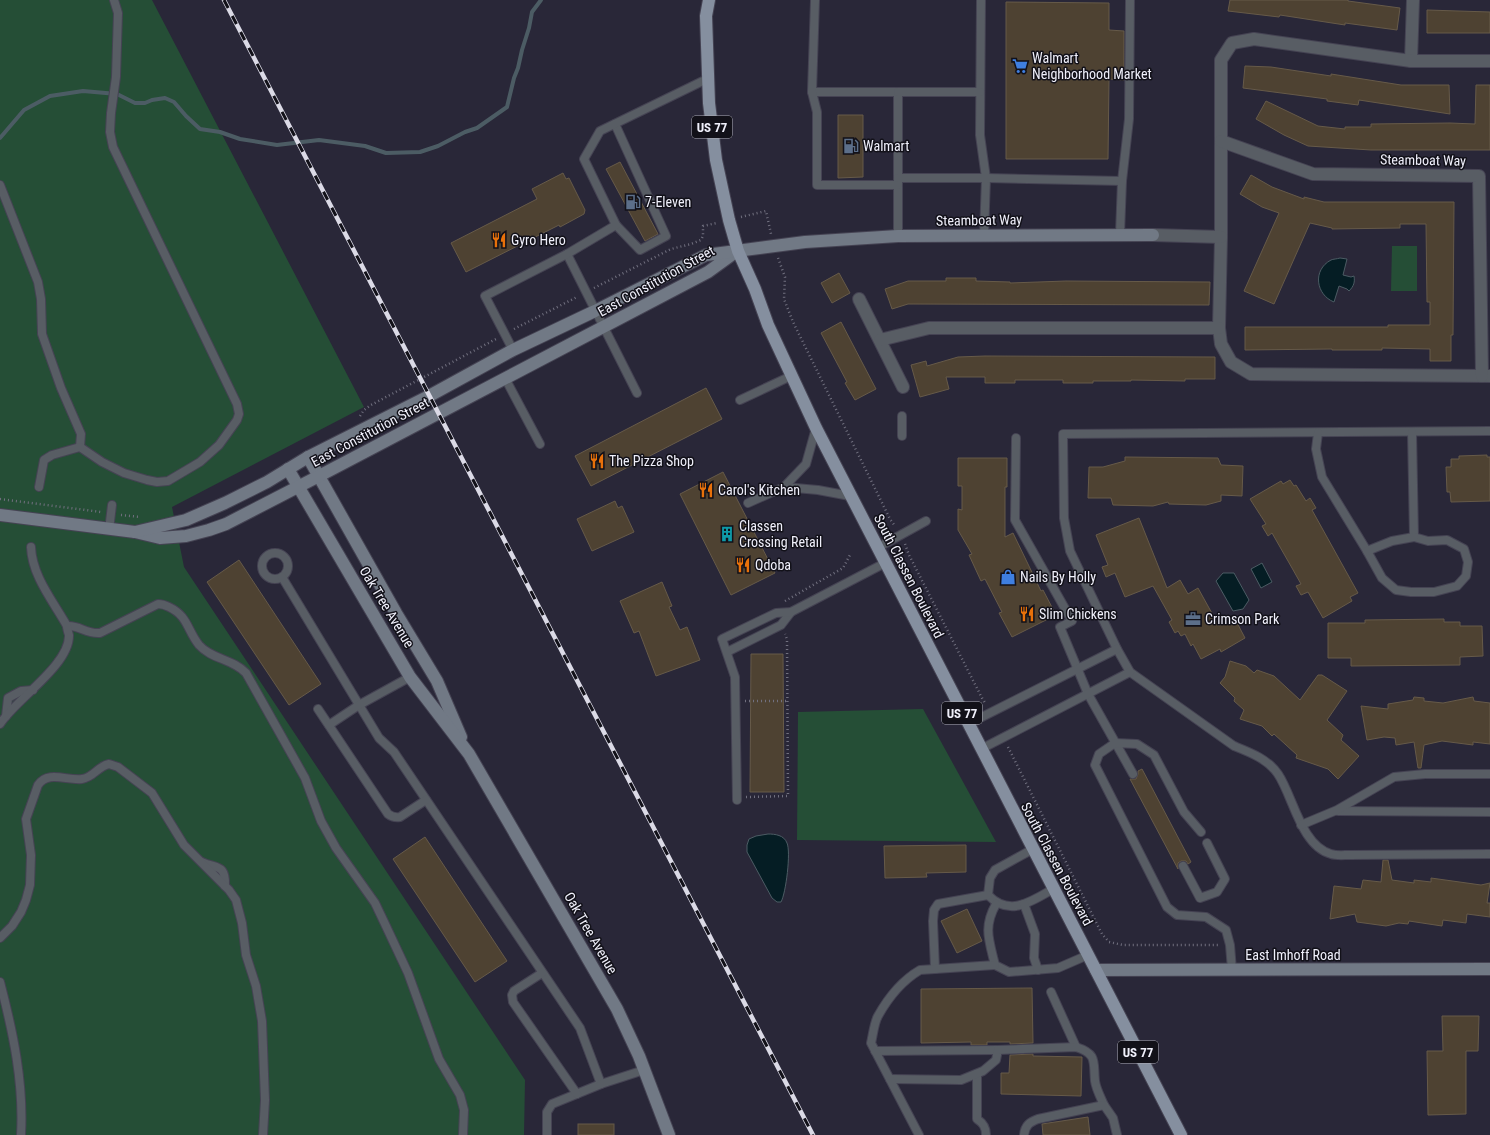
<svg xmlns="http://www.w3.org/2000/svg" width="1490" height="1135" viewBox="0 0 1490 1135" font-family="'Roboto Condensed',sans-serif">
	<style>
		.green { fill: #254e36 }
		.water { fill: #051d24; stroke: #4c5c64 }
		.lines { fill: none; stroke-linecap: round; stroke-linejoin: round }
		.stream { stroke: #4c5c64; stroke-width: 4 }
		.building { fill: #4e4232; stroke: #665a49 }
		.lane-casing { stroke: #454353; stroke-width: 10 }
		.street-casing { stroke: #454353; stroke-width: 14 }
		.secondary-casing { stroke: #454353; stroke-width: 14 }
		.primary-casing { stroke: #454353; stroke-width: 14 }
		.path { stroke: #71707f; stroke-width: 2.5; stroke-dasharray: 1 3; stroke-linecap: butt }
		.lane { stroke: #585d64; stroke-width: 8 }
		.street { stroke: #585d64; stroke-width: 12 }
		.secondary { stroke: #717985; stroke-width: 12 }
		.primary { stroke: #858f9f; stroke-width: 12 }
		.rail-casing { stroke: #dbdae6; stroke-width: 4.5 }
		.rail { stroke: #121119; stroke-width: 3; stroke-dasharray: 9; stroke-linecap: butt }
		.labels { text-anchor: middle; stroke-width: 3; stroke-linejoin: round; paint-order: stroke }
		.shield { fill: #121119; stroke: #adadb7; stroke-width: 1 }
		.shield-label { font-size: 13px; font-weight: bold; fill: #f0f0fb }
		.poi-label { font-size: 14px; fill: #f0f0fb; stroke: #121119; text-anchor: start }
		.street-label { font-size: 14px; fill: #f0f0fb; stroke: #121119 }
	</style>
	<rect width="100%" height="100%" fill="#292738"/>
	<!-- green -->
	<g class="green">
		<path d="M0 0H152L364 407 172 507 184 567 525 1080 524 1135H0Z"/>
		<path d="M1392 246H1417V291H1391Z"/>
		<path d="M923 709 996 842 797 840 798 712Z"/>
	</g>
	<!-- water -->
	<g class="water">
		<path d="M1340 258 1347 259 1343 275 1351 277 1354 276C1355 282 1354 286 1349 291L1347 289 1339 286 1334 302C1316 295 1312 270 1331 260 1333 259 1337 259 1340 258Z"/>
		<path d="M1262 563 1272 582 1261 588 1251 569Z"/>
		<path d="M1223 573H1234L1249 600 1243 609 1233 611 1216 581Z"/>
		<path d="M768 834C775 834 784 835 787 843 791 852 786 893 781 902H777L772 898 747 852V845L749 839 756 836Z"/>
	</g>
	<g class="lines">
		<!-- stream -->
		<path class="stream" d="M0 138 24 110 50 96 83 91 117 94 135 103H145L152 100 165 98 174 102 186 116 200 129 220 132 240 139 277 145 319 140 365 146 386 153 420 152 438 146 465 132 477 128 507 107 514 78 518 68 522 50 529 28 532 12 541 0"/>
	</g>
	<!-- building -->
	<g class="building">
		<path d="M1230 0H1348V1L1400 8 1397 30 1345 23V25L1280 15 1279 17 1228 11Z"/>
		<path d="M1006 2 1109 3V30L1124 31V80L1109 79 1108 159H1006Z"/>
		<path d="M1427 10 1490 12V33H1427Z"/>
		<path d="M1245 66 1271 67 1331 76V74L1401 85H1449L1450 114 1359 100 1358 105 1327 101V99L1243 88Z"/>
		<path d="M1476 85H1490V150H1371L1308 146 1284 135 1256 119 1266 101 1318 126 1345 129V127H1371V124L1450 123 1475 124Z"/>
		<path d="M838 115H863V177L838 178Z"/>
		<path d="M620 162 658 234 645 241 606 169Z"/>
		<path d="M563 173 566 179 569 178 585 210 584 214 560 227 559 225 466 272 451 243 537 199 532 189Z"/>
		<path d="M1251 175 1272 187 1304 199V197L1324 202H1454L1453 335H1451V361H1430V349L1382 348V350H1332V349L1245 350V327H1388V325H1430V302H1427L1426 224H1400V228L1332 229V228L1310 223 1274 304 1244 291 1279 213 1262 207 1240 194Z"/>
		<path d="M839 273 850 293 832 303 821 283Z"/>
		<path d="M946 278H976V281L1010 282V283L1066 281 1210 282 1209 305 908 304 892 309 885 289 908 281H946Z"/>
		<path d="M841 322 876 389 855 400 845 383 847 382 821 333Z"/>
		<path d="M985 356 1215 357V379H1185V381L1131 380V381H1093V383H1063V380H1015V383H985V377H946L949 389 920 397 911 365 926 361 927 366 958 357Z"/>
		<path d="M706 388 722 419 591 486 575 456Z"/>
		<path d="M1487 455V457H1490V501L1451 502 1450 492H1447L1446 467H1451V459H1459V456Z"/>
		<path d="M1125 457 1218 458 1221 465 1243 466 1242 496 1221 495V501L1206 505 1169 504 1168 502 1153 506 1113 505 1111 498H1088L1089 467H1103L1125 461Z"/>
		<path d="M958 458H1007V487H1005V537L1013 533 1041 591 1043 590 1056 615 1012 637 999 613 1002 612 985 579 981 581 969 555 972 554 958 530V509L962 510V486H958Z"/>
		<path d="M723 472 775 573 731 595 680 494Z"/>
		<path d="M1290 480 1294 486 1296 485 1306 501 1310 498 1316 508 1312 510 1358 593 1350 597 1352 601 1323 618 1308 592 1301 595 1296 586 1301 584 1292 568 1272 533 1268 536 1262 526 1266 524 1250 499 1281 481 1283 484Z"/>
		<path d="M615 501 618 508 622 506 634 532 592 551 577 519Z"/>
		<path d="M1139 518 1167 588 1180 580 1188 594 1198 588 1219 626 1234 617 1245 638 1221 652 1220 649 1201 659 1193 644 1191 646 1185 634 1181 636 1178 631 1175 633 1169 622 1172 620 1153 586 1125 597 1115 573 1106 577 1102 567 1108 565 1096 535Z"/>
		<path d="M239 560 321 684 289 705 207 582Z"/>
		<path d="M662 582 672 606 669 607 680 630 687 627 700 660 656 676 639 631 634 633 620 601Z"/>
		<path d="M1444 619V622H1460V626H1482L1483 656 1460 657V665L1351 666V658H1328V623H1365V620Z"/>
		<path d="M751 654H783L784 792H750Z"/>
		<path d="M1230 661 1246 666 1254 673 1257 670 1274 676 1300 700 1318 675H1322L1347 691 1327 720 1343 735 1341 740 1359 756 1338 779 1328 769 1296 758 1297 755 1274 734 1272 736 1262 726 1240 719 1244 710 1234 701 1235 698 1220 683 1225 677Z"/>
		<path d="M1414 697 1424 698V701L1443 703 1473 697 1474 701 1490 703V744L1473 742V745L1442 741 1424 745 1421 768H1418L1414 742 1396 745 1395 738 1384 737 1367 740 1361 706 1388 709V704L1413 700Z"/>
		<path d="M1142 769 1191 862 1188 864 1186 861H1181L1178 863V869L1130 779H1136L1138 774V771Z"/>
		<path d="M425 837 507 961 475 982 393 859Z"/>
		<path d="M966 845V872L926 873 927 877 885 878 884 846Z"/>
		<path d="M1383 860H1388L1392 880 1414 883V880L1431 882V878L1481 885 1490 883 1487 903H1490V917L1467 914 1466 923 1443 920 1442 926 1409 921 1408 924 1399 923 1386 926 1357 922 1355 914 1330 919 1334 886 1361 889 1363 880 1381 882Z"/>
		<path d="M967 909 982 941 957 953 941 921Z"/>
		<path d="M1032 988 1033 1043 1010 1044V1042H987V1045H971V1042L921 1043V989Z"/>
		<path d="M1442 1016H1479L1478 1051H1466V1114L1428 1115 1427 1051H1443Z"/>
		<path d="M1033 1054V1056L1082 1057 1081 1096 1001 1094V1073H1009L1010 1055Z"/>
		<path d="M1088 1117 1090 1135H1043L1042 1124Z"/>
		<rect x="578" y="1124" width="36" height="11"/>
	</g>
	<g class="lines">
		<defs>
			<g id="lane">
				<path d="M815 0 812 92H898V236"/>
				<path d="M981 0 980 135 986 178 984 235"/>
				<path d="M812 92 817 112V185H898"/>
				<path d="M898 92H980"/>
				<path d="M615 124 666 236 640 250 616 225"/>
				<path d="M898 178H986L1122 181"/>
				<path d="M0 185 38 282 41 299 42 334 61 388 81 434 80 447"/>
				<path d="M1120 234 1122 181 1129 119 1130 0"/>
				<path d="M567 254 637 393"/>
				<path d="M513 350 485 296 567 254 616 225 584 159 600 131 709 78"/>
				<path d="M505 378 540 444"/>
				<path d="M740 400 791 376"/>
				<path d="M1490 431 1063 434 1064 518 1070 551 1117 649 1130 672 1234 746C1249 752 1268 759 1278 774 1293 796 1301 846 1331 854 1337 856 1344 855 1349 855L1490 854"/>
				<path d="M1318 433 1316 449 1322 477 1367 551 1382 578 1396 590 1411 592H1434L1457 586 1466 576 1468 562 1464 549 1447 540 1428 541 1414 537 1412 432"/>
				<path d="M902 436V416"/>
				<path d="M1016 438 1015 520 1072 621 1060 627 1088 694 1133 774"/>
				<path d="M39 487 44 460 52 455 80 447 102 462 124 473 147 480 157 482 168 481 200 462 219 445 237 420 239 414 237 404 113 147 110 132 111 113 116 77 118 13 114 0"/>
				<path d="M784 487 818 490 850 496"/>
				<path d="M748 503 784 487 806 464 816 428"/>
				<path d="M109 530 112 505"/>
				<path d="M877 548 926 521"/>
				<path d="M1367 551 1392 541 1414 537"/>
				<circle cx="275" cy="566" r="13"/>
				<path d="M282 577 379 738 394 752 580 1028 601 1084 552 1104 547 1112V1135"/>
				<path d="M67 626C80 625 85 634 100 633L158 604C162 604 165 605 169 607 188 616 187 630 199 645 211 659 233 659 246 673L305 778 321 821 336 848 375 903 385 924 408 973 439 1059 460 1095 464 1110 463 1135"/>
				<path d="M727 652 781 625 791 612"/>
				<path d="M318 709 388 814C392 817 395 818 400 817L426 800"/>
				<path d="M6 716 8 698 21 691 33 690"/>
				<path d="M0 724C15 700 70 665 69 635 68 632 67 628 67 626 53 601 32 576 31 547"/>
				<path d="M968 724 1117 649"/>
				<path d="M329 725 359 705 410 677"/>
				<path d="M981 749 1130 672"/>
				<path d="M737 800 735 677 722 639 776 613 791 612 885 563"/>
				<path d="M1338 811 1490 812"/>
				<path d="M1301 825 1337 810 1394 777 1425 774H1490"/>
				<path d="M1201 832 1184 812 1154 755 1137 744 1115 743 1099 754 1095 765 1167 907 1177 915 1206 917 1226 930 1230 945 1232 970"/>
				<path d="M1033 849 995 870 990 878 988 895C1009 917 1031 902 1053 889"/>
				<path d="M202 862C217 869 226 864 225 886"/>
				<path d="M1183 866 1200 898 1217 892 1225 879 1207 843"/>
				<path d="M996 904C983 927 989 940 995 965L1009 972 1058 968 1088 955"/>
				<path d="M1024 904 1035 934 1034 958 1038 970"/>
				<path d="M0 938 12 926 21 912 26 900 30 885 31 855 26 819 38 785C48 770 67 781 82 779 93 778 98 766 109 764L118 767 152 793 184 845 229 890 236 900 242 923 246 955 256 986 262 1021 265 1100 263 1135"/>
				<path d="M935 969 933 921 934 910 938 904 988 895"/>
				<path d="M542 973 514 991 512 995 513 1002 577 1094"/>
				<path d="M0 982C13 1032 24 1083 21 1135"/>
				<path d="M1051 992 1076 1047"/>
				<path d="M875 1051 998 1050"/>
				<path d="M977 1074V1119C983 1123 986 1127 986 1135"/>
				<path d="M890 1079 961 1080 983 1071 996 1060 998 1050 1076 1047C1098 1054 1093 1062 1095 1081 1096 1089 1101 1098 1104 1105"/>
				<path d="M601 1084 644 1070"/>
				<path d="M919 1135 871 1043C873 1035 874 1023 878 1016 888 998 903 980 920 970L995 965"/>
				<path d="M1024 1135C1025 1125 1030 1122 1038 1119L1104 1105 1113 1118 1117 1135"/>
			</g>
			<g id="street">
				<path d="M1411 61 1413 0"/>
				<path d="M1490 61H1411L1254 39 1232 43 1221 60V237L1219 328 1221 344 1231 362 1251 374 1490 376"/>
				<path d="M1221 141 1313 174 1479 176 1482 376"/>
				<path d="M1153 235 1221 237"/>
				<path d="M859 299 903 387"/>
				<path d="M880 340 929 328H1219"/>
			</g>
			<g id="secondary">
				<path d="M308 457 396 613 437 681 461 737"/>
				<path d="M288 469 410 677 469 754 617 1009 639 1056 669 1135"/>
				<path d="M0 515 135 532 160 538 186 536 209 530 226 524 319 476 708 272 737 251"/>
				<path d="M135 532 186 520 225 503 267 482 308 457 429 396 513 350 595 311 706 255 805 242 898 236 1153 235"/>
				<path d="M1096 970 1490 969"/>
			</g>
			<path id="primary" d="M709 0 706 16 709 103 716 160 729 220 738 251 755 289 768 325 816 428 1181 1135"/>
		</defs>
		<!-- lane casing -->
		<use href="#lane" class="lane-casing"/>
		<!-- street casing -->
		<use href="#street" class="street-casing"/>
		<!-- secondary casing -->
		<use href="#secondary" class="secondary-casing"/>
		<!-- primary casing -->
		<use href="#primary" class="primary-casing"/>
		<!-- path -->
		<g class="path">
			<path d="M741 217 766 211 771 234"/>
			<path d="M778 258 785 277 784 299 793 322 890 519 895 526"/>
			<path d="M594 288 671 249 691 244 701 240 703 236V226L717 223"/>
			<path d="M514 329 577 297"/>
			<path d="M360 416 364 410 371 405 496 339"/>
			<path d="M0 499 101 512"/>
			<path d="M121 515 140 517"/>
			<path d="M905 544 909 555 982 698 986 704"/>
			<path d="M785 601 843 568 851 553"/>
			<path d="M745 701H788"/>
			<path d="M1008 747 1102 934 1109 942 1123 945H1220"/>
			<path d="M746 797 788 796 787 639 785 634"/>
		</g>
		<!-- lane -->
		<use href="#lane" class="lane"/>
		<!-- street -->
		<use href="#street" class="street"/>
		<!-- secondary -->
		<use href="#secondary" class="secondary"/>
		<!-- primary -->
		<use href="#primary" class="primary"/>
		<defs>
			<path id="rail" d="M224 0 813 1135"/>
		</defs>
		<!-- rail casing -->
		<use href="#rail" class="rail-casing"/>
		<!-- rail -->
		<use href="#rail" class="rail"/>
	</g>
	<!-- icons -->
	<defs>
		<symbol id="supermarket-bare" viewBox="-9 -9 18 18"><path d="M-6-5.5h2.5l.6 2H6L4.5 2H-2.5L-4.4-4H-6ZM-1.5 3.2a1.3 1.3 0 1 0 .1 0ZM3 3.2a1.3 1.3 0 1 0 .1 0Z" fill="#3f7fe0" stroke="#121119" stroke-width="2.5" paint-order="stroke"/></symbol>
		<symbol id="fuel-bare" viewBox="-9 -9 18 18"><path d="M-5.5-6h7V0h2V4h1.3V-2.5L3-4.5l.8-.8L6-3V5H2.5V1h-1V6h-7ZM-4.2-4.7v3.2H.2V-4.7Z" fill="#5c6f8a" stroke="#121119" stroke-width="2.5" paint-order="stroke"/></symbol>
		<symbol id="restaurant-bare" viewBox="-9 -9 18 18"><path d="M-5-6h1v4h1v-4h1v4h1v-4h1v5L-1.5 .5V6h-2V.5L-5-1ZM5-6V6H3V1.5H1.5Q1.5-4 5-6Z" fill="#e8710a" stroke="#121119" stroke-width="2.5" paint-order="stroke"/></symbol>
		<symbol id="building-bare" viewBox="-9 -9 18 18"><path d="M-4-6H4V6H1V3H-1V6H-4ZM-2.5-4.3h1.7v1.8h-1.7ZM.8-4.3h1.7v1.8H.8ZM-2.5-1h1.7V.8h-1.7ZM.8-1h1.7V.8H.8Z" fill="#0f9aa8" stroke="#121119" stroke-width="2.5" paint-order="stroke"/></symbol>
		<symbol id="shop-bare" viewBox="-9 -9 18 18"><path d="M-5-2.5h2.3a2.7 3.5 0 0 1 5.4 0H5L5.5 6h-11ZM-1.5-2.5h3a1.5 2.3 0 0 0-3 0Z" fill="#3f7fe0" stroke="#121119" stroke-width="2.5" paint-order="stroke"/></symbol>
		<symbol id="office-bare" viewBox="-9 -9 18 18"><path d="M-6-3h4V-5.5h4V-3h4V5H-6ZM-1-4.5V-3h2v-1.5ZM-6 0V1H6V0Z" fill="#5c6f8a" stroke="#121119" stroke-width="2.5" paint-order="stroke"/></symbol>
	</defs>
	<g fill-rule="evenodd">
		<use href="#supermarket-bare" x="1009" y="55" width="22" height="22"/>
		<use href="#fuel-bare" x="840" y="135" width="22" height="22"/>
		<use href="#fuel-bare" x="622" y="191" width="22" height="22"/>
		<use href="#restaurant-bare" x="488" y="229" width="22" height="22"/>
		<use href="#restaurant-bare" x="586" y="450" width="22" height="22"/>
		<use href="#restaurant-bare" x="695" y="479" width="22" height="22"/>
		<use href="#building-bare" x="716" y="523" width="22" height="22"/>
		<use href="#restaurant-bare" x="732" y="554" width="22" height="22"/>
		<use href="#shop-bare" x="997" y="566" width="22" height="22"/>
		<use href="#restaurant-bare" x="1016" y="603" width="22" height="22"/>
		<use href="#office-bare" x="1182" y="608" width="22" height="22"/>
	</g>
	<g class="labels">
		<!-- shield labels -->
		<g class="shield">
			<rect x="692" y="116" width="40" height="22" rx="3"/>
			<rect x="942" y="702" width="40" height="22" rx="3"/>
			<rect x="1118" y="1041" width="40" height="22" rx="3"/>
		</g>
		<g class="shield-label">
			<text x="712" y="132">US 77</text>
			<text x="962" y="718">US 77</text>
			<text x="1138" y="1057">US 77</text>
		</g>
		<!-- poi labels -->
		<g class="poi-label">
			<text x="1032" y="63">Walmart<tspan x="1032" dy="16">Neighborhood Market</tspan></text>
			<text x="863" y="151">Walmart</text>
			<text x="645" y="207">7-Eleven</text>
			<text x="511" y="245">Gyro Hero</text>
			<text x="609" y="466">The Pizza Shop</text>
			<text x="718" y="495">Carol's Kitchen</text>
			<text x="739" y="531">Classen<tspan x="739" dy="16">Crossing Retail</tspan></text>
			<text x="755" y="570">Qdoba</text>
			<text x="1020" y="582">Nails By Holly</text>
			<text x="1039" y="619">Slim Chickens</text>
			<text x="1205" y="624">Crimson Park</text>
		</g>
		<!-- street labels -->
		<g class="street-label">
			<text transform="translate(1423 160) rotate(1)" y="5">Steamboat Way</text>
			<text transform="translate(979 220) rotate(-1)" y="5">Steamboat Way</text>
			<text transform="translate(656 281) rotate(-29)" y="5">East Constitution Street</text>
			<text transform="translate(370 432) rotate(-28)" y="5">East Constitution Street</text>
			<text transform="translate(909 576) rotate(63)" y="5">South Classen Boulevard</text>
			<text transform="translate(387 607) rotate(59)" y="5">Oak Tree Avenue</text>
			<text transform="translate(1057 864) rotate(62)" y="5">South Classen Boulevard</text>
			<text transform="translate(591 933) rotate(60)" y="5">Oak Tree Avenue</text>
			<text x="1293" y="960">East Imhoff Road</text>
		</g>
	</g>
</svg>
